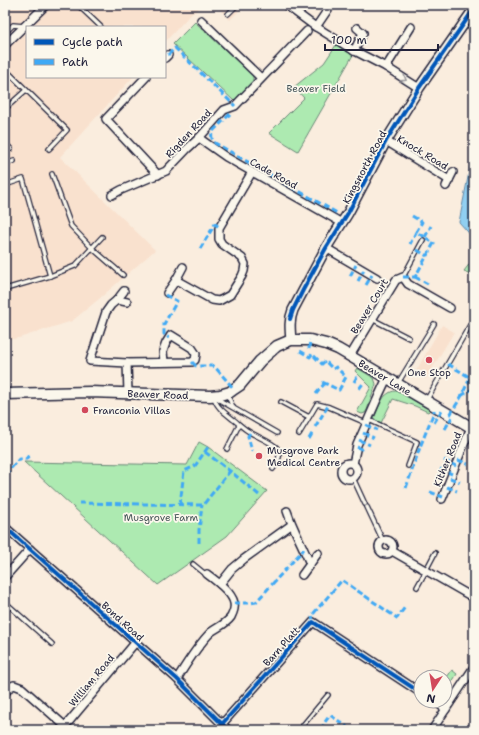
<svg xmlns="http://www.w3.org/2000/svg" width="479" height="735" viewBox="0 0 479 735" font-family="'Shantell Sans',sans-serif">
	<style>
		.built { fill: #f9e1ce }
		.green { fill: #adeab1; stroke: #688676 }
		.water { fill: #90cff1; stroke: #648aa8 }
		.lines { fill: none; stroke-linecap: round; stroke-linejoin: round }
		.service-casing { stroke: #22223b; stroke-width: 6 }
		.minor-casing { stroke: #22223b; stroke-width: 10 }
		.tertiary-casing { stroke: #22223b; stroke-width: 12 }
		.secondary-casing { stroke: #22223b; stroke-width: 13 }
		.service { stroke: #fbf7ec; stroke-width: 3.5 }
		.minor { stroke: #fbf7ec; stroke-width: 7 }
		.tertiary { stroke: #fbf7ec; stroke-width: 9 }
		.secondary { stroke: #fbf7ec; stroke-width: 10 }
		.quiet { stroke: #3fa9f5; stroke-width: 3; stroke-dasharray: 6 3; stroke-linecap: butt }
		.cycleway-casing { stroke: #fbf7ec; stroke-width: 6 }
		.cycleway { stroke: #0057b8; stroke-width: 4 }
		.oneway { stroke: #99979c }
		.poi-dot { fill: #d1495b; stroke: #fbf7ec; stroke-width: 1.5 }
		.labels { text-anchor: middle; stroke-width: 3.5; stroke-linejoin: round; paint-order: stroke }
		.park-label { font-size: 10px; fill: #455458; stroke: #fbf7ec }
		.street-label { font-size: 10px; fill: #22223b; stroke: #fbf7ec }
		.poi-label { font-size: 10px; fill: #22223b; stroke: #fbf7ec; text-anchor: start }
	</style>
	<rect width="100%" height="100%" fill="#faedde"/>
	<filter id="ink" filterUnits="userSpaceOnUse"><feTurbulence type="fractalNoise" baseFrequency=".025" numOctaves="2"/><feDisplacementMap in="SourceGraphic" scale="8" xChannelSelector="R" yChannelSelector="G"/><feConvolveMatrix kernelMatrix="1 2 1 2 8 2 1 2 1" color-interpolation-filters="sRGB"/></filter>
	<g filter="url(#ink)">
		<!-- built -->
		<g class="built">
			<path d="M5 5H203L189 16 165 42V27H27V77H133L60 157 155 250 99 299 72 321 19 338 5 340Z"/>
			<path d="M216 5H245L230 20Z"/>
			<path d="M442 325 454 332 426 379 415 373Z"/>
		</g>
		<!-- green -->
		<g class="green">
			<path d="M195 22 253 76V81L234 101 173 44Z"/>
			<path d="M336 45 353 55 298 151 269 133 304 98 294 87 324 63Z"/>
			<path d="M474 258V276L464 271Z"/>
			<path d="M357 368 374 378 376 384 367 410 365 413 362 414 357 412 371 387 355 371Z"/>
			<path d="M398 391 430 410 428 412 415 406 393 399 381 423 375 420 374 418C378 410 381 397 389 393 392 391 395 391 398 391Z"/>
			<path d="M199 442 208 447 267 491 227 536 158 585 24 462 187 465Z"/>
			<path d="M452 670 457 674 445 693V680Z"/>
		</g>
		<!-- water -->
		<path class="water" d="M474 162V239L459 222 470 167Z"/>
		<g class="lines">
			<defs>
				<g id="service">
					<path d="M78 5 101 27"/>
					<path d="M228 14 237 5"/>
					<path d="M5 33 13 25 24 26"/>
					<path d="M5 69 67 130 49 149"/>
					<path d="M5 109 26 90"/>
					<path d="M5 143 11 149"/>
					<path d="M5 164 14 161"/>
					<path d="M52 174 71 226 92 248 123 275"/>
					<path d="M5 185 23 179 50 276"/>
					<path d="M403 277 423 240"/>
					<path d="M5 292 9 288 50 276 75 266 102 237"/>
					<path d="M372 319 409 338"/>
					<path d="M398 383 434 324"/>
					<path d="M227 394 233 407"/>
					<path d="M214 397C216 407 225 413 234 420 239 424 243 428 248 431 255 436 277 444 279 451 281 457 276 464 273 469"/>
					<path d="M218 398 221 401 277 433"/>
					<path d="M426 401 470 325"/>
					<path d="M281 402 309 417"/>
					<path d="M369 420 417 442 408 466"/>
					<path d="M299 434 317 404 329 407 366 423"/>
					<path d="M227 449 239 425"/>
					<path d="M353 478 365 504"/>
					<path d="M367 507 383 541"/>
					<path d="M193 564 204 573 207 574"/>
					<path d="M426 570 435 553"/>
					<path d="M417 587 426 571"/>
					<path d="M5 602 52 644"/>
					<path d="M305 730 303 725 328 695"/>
				</g>
				<g id="minor">
					<path d="M286 5 313 25 353 50 386 67 419 88"/>
					<path d="M201 20 261 78"/>
					<path d="M316 27 331 5"/>
					<path d="M5 45 46 5"/>
					<path d="M354 51 363 33 357 28"/>
					<path d="M165 58 168 55"/>
					<path d="M386 67 411 27"/>
					<path d="M146 77 106 119 158 175"/>
					<path d="M199 138 226 157 342 223"/>
					<path d="M386 141 449 180"/>
					<path d="M446 186 453 172"/>
					<path d="M112 195 121 190 166 171 187 149 199 138 224 110 235 106 307 31"/>
					<path d="M326 248 377 278"/>
					<path d="M176 280 212 300 219 301 230 295 242 276 244 271 245 264 242 258 222 244 219 239V228L252 172"/>
					<path d="M124 291 117 300 111 305 106 312 90 361 127 363 192 362 195 360 196 354 192 348 171 335 166 343 163 351 164 362"/>
					<path d="M167 293 176 280 183 267"/>
					<path d="M117 300 127 302"/>
					<path d="M350 356 396 280 403 277 408 284 450 308"/>
					<path d="M127 363 128 393"/>
					<circle cx="349" cy="471" r="8"/>
					<path d="M353 464 357 445 379 395 387 378"/>
					<path d="M442 499 471 427"/>
					<path d="M287 511C293 529 303 546 310 564"/>
					<path d="M5 527 177 679 228 730"/>
					<circle cx="386" cy="547" r="7"/>
					<path d="M392 551 474 598"/>
					<path d="M302 575 318 553"/>
					<path d="M5 577 30 549"/>
					<path d="M220 584 232 569 244 559 291 525"/>
					<path d="M177 679C187 663 197 646 211 632 218 627 226 624 231 617 233 613 235 607 234 603 232 592 215 580 207 574"/>
					<path d="M5 693 10 687 14 685 22 688 65 726"/>
					<path d="M434 701 446 709"/>
					<path d="M222 724 313 622 421 693"/>
					<path d="M62 730 135 643"/>
					<path d="M432 730 474 667"/>
				</g>
				<path id="tertiary" d="M291 340C290 329 289 320 293 310L326 248 348 213 386 141 419 88 474 9"/>
				<path id="secondary" d="M5 394 90 392 210 396 220 395 230 392 234 389 240 385 260 361 277 346 291 340H310L326 344 338 349 474 429"/>
			</defs>
			<!-- service casing -->
			<use href="#service" class="service-casing"/>
			<!-- minor casing -->
			<use href="#minor" class="minor-casing"/>
			<!-- tertiary casing -->
			<use href="#tertiary" class="tertiary-casing"/>
			<!-- secondary casing -->
			<use href="#secondary" class="secondary-casing"/>
			<!-- service -->
			<use href="#service" class="service"/>
			<!-- minor -->
			<use href="#minor" class="minor"/>
			<!-- tertiary -->
			<use href="#tertiary" class="tertiary"/>
			<!-- secondary -->
			<use href="#secondary" class="secondary"/>
			<!-- quiet -->
			<g class="quiet">
				<path d="M168 55 175 48 235 106"/>
				<path d="M230 114 212 132C211 137 212 140 215 143L337 213 336 215"/>
				<path d="M412 216 422 222 416 232"/>
				<path d="M425 237 431 226"/>
				<path d="M200 249 215 224 219 227"/>
				<path d="M417 250 427 256"/>
				<path d="M350 276 356 265"/>
				<path d="M403 277H415L434 243 416 232 410 244"/>
				<path d="M415 277 428 284"/>
				<path d="M358 281 364 270"/>
				<path d="M366 285 372 275"/>
				<path d="M165 295 177 301 164 324V334L169 338"/>
				<path d="M309 349 310 340"/>
				<path d="M300 351 310 357 312 354 322 364 325 361 333 369 336 367 346 377 339 390 322 382"/>
				<path d="M192 362 196 366H212L215 367 234 389"/>
				<path d="M448 364 471 378 474 373"/>
				<path d="M354 382 358 375"/>
				<path d="M359 389 364 382"/>
				<path d="M316 394 325 383"/>
				<path d="M461 396 472 389"/>
				<path d="M450 415 461 397 470 378"/>
				<path d="M434 423 442 410"/>
				<path d="M366 425 377 430"/>
				<path d="M315 427 328 406"/>
				<path d="M445 429 452 417"/>
				<path d="M250 433 248 436 252 451"/>
				<path d="M363 433 374 438"/>
				<path d="M309 439 313 432"/>
				<path d="M359 440 370 445"/>
				<path d="M357 447 364 450"/>
				<path d="M205 452 230 471 259 495"/>
				<path d="M444 460 456 466"/>
				<path d="M458 460 468 464"/>
				<path d="M440 469 452 474"/>
				<path d="M5 475 19 459H26L30 454"/>
				<path d="M450 478 460 482"/>
				<path d="M447 487 457 491"/>
				<path d="M406 488 420 447 434 412V410"/>
				<path d="M430 492 443 497"/>
				<path d="M79 503 203 505 230 471"/>
				<path d="M180 505 184 471 195 466 208 447"/>
				<path d="M199 543V530L202 505"/>
				<path d="M234 603H251L256 602 304 549"/>
				<path d="M313 622 312 615 314 613 342 580 397 618 406 606"/>
				<path d="M321 730 325 722 330 715 346 726 347 728 346 730"/>
			</g>
			<defs>
				<g id="cycleway">
					<path d="M290 319 293 310 303 290 326 248 348 213 386 141 419 88 474 9"/>
					<path d="M5 527 177 679 228 730"/>
					<path d="M222 724 313 622 421 693"/>
				</g>
			</defs>
			<!-- cycleway casing -->
			<use href="#cycleway" class="cycleway-casing"/>
			<!-- cycleway -->
			<use href="#cycleway" class="cycleway"/>
		</g>
		<!-- one-way arrows -->
		<defs><path id="oneway-chevron" d="M-2-3.5L2.5 0L-2 3.5" fill="none" stroke-width="1.6" stroke-linecap="round" stroke-linejoin="round"/></defs>
		<use class="oneway" href="#oneway-chevron" transform="translate(404 79) rotate(32)"/>
	</g>
	<!-- markers -->
	<g class="poi-dot">
		<circle cx="429" cy="360" r="4"/>
		<circle cx="85" cy="410" r="4"/>
		<circle cx="259" cy="456" r="4"/>
	</g>
	<g class="labels">
		<!-- park labels -->
		<g class="park-label">
			<text x="316" y="92">Beaver Field</text>
			<text x="161" y="521">Musgrove Farm</text>
		</g>
		<!-- street labels -->
		<g class="street-label">
			<text transform="translate(188 133) rotate(-47)" y="4">Rigden Road</text>
			<text transform="translate(423 152) rotate(31)" y="4">Knock Road</text>
			<text transform="translate(364 167) rotate(-62)" y="4">Kingsnorth Road</text>
			<text transform="translate(274 173) rotate(29)" y="4">Cade Road</text>
			<text transform="translate(369 306) rotate(-59)" y="4">Beaver Court</text>
			<text transform="translate(385 377) rotate(31)" y="4">Beaver Lane</text>
			<text transform="translate(158 394) rotate(2)" y="4">Beaver Road</text>
			<text transform="translate(447 459) rotate(-68)" y="4">Kither Road</text>
			<text transform="translate(123 621) rotate(42)" y="4">Bond Road</text>
			<text transform="translate(281 646) rotate(-48)" y="4">Barn Platt</text>
			<text transform="translate(91 680) rotate(-50)" y="4">William Road</text>
		</g>
		<!-- poi labels -->
		<g class="poi-label">
			<text x="429" y="376" text-anchor="middle">One Stop</text>
			<text x="93" y="414">Franconia Villas</text>
			<text x="267" y="454">Musgrove Park<tspan x="267" dy="12">Medical Centre</tspan></text>
		</g>
	</g>
	<!-- margin -->
	<rect width="479" height="735" fill="none" stroke="#fbf7ec" stroke-width="20"/>
	<rect x="10" y="10" width="459" height="715" fill="none" stroke="#22223b" stroke-width="1.5" filter="url(#ink)"/>
	<!-- legend -->
	<rect x="26" y="26" width="140" height="52" fill="#fbf7ec" stroke="#a4a2a5"/>
	<rect x="34" y="39" width="20" height="6" fill="#0057b8" stroke="#a4a2a5"/>
	<text x="62" y="46" font-size="12" fill="#22223b">Cycle path</text>
	<rect x="34" y="59" width="20" height="6" fill="#3fa9f5" stroke="#a4a2a5"/>
	<text x="62" y="66" font-size="12" fill="#22223b">Path</text>
	<!-- north arrow -->
	<g transform="translate(433 689) rotate(192)"><circle r="19" fill="#fbf7ec" stroke="#a4a2a5"/>
	<path d="M0-3L7 15L0 10L-7 15Z" fill="#d1495b"/>
	<text y="-6" font-size="11" font-weight="bold" text-anchor="middle" fill="#22223b">N</text>
	</g>
	<!-- scale -->
	<path d="M325 44v6h113v-6" fill="none" stroke="#22223b" stroke-width="2"/>
	<text x="331" y="44" font-size="12" fill="#22223b" stroke="#fbf7ec" stroke-width="3" paint-order="stroke">100 m</text>
</svg>
